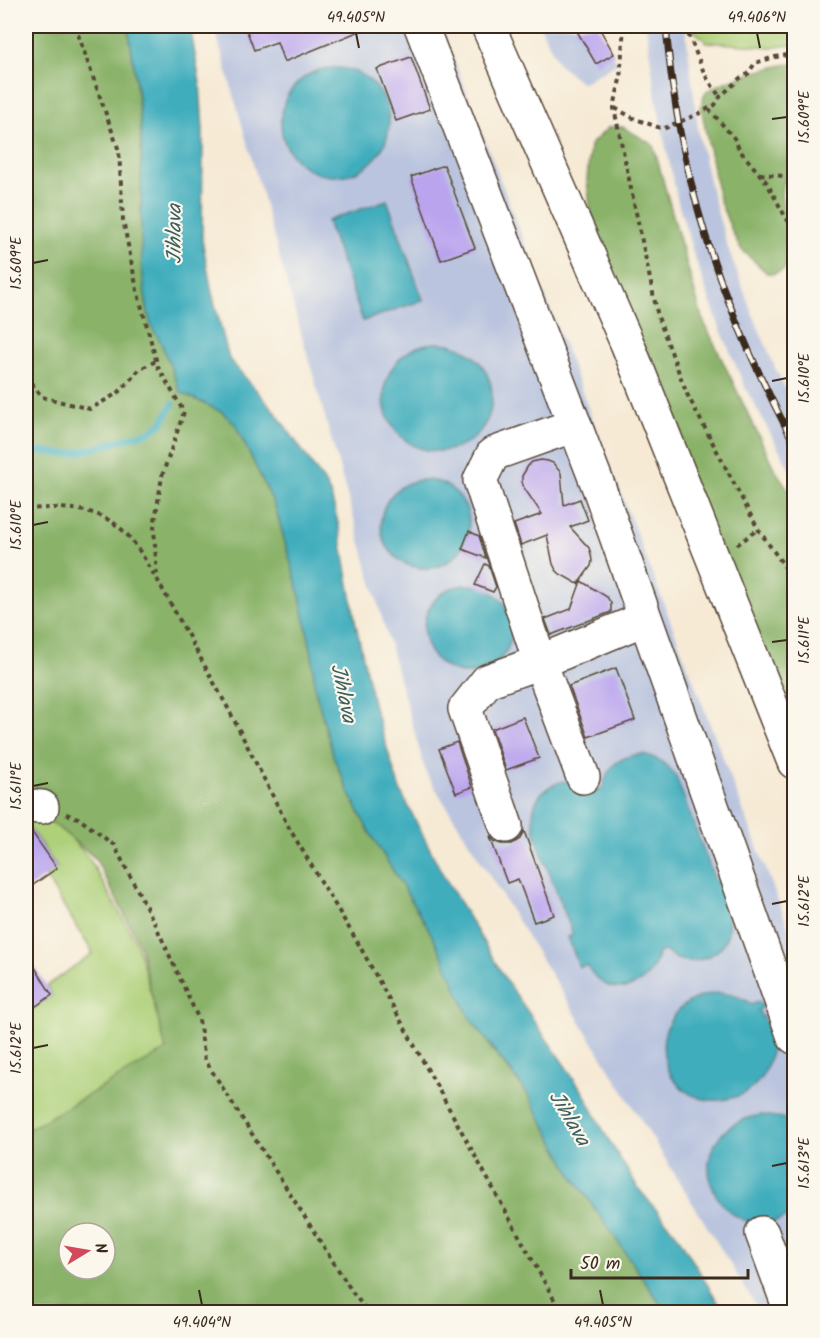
<svg xmlns="http://www.w3.org/2000/svg" width="820" height="1338" viewBox="0 0 820 1338" font-family="Kalam,sans-serif">
	<style>
		.industrial { fill: #bac4de }
		.green { fill: #add079; stroke: #747d4c; stroke-width: 1.5 }
		.forest { fill: #8ab269; stroke: #626e44; stroke-width: 1.5; fill-rule: evenodd }
		.water { fill: #3fadbd; stroke: #3d6c6e; stroke-width: 1.5 }
		.lines { fill: none; stroke-linecap: round; stroke-linejoin: round }
		.stream { stroke: #3fadbd; stroke-width: 7 }
		.building { fill: #baa4ee }
		.minor-casing { stroke: #574739; stroke-width: 36 }
		.path { stroke: #574739; stroke-width: 4; stroke-dasharray: 4.5 4.5; stroke-linecap: butt }
		.minor { stroke: #fff; stroke-width: 33 }
		.rail-casing { stroke: #3b2a1e; stroke-width: 7 }
		.rail { stroke: #fbf7ec; stroke-width: 4.5; stroke-dasharray: 14; stroke-linecap: butt }
		.ticks { fill: none; stroke: #3b2a1e; stroke-width: 2 }
		.labels { text-anchor: middle; stroke-width: 4.5; stroke-linejoin: round; paint-order: stroke }
		.water-label { font-size: 21px; font-style: italic; fill: #3d5e5e; stroke: #fbf7ec }
		.neatline { fill: none; stroke: #3b2a1e; stroke-width: 2 }
		.ticks-label { font-size: 15px; text-anchor: middle; fill: #3b2a1e }
	</style>
	<rect width="100%" height="100%" fill="#fbf7ec"/>
	<filter id="ink" filterUnits="userSpaceOnUse"><feTurbulence type="fractalNoise" baseFrequency=".0167" numOctaves="2"/><feDisplacementMap in="SourceGraphic" scale="12" xChannelSelector="R" yChannelSelector="G"/><feConvolveMatrix kernelMatrix="1 2 1 2 8 2 1 2 1" color-interpolation-filters="sRGB"/></filter>
	<filter id="wash" filterUnits="userSpaceOnUse"><feTurbulence type="fractalNoise" baseFrequency=".008" numOctaves="4" result="noise"/><feDisplacementMap in="SourceGraphic" scale="24" xChannelSelector="R" yChannelSelector="G"/><feGaussianBlur stdDeviation="1.35" result="paint"/><feColorMatrix in="noise" values="0 0 0 0 0 0 0 0 0 0 0 0 0 0 0 0 0 1.4 0 .05"/><feComposite in="paint" operator="in"/></filter>
	<g filter="url(#wash)">
		<rect width="100%" height="100%" fill="#f6ead5"/>
		<!-- industrial -->
		<g class="industrial">
			<path d="M214 26H441L794 942V1312H760L426 773Z"/>
			<path d="M540 26H598L617 63 582 83 559 65Z"/>
			<path d="M646 26H685L699 136 712 193 727 245 751 310 777 372 794 405V477L745 387 718 323 694 256 678 202 665 143 656 98Z"/>
		</g>
		<!-- green -->
		<g class="green">
			<path d="M692 26H794V45L770 47 707 42 692 29Z"/>
			<path d="M26 810 53 816 90 860 137 944 167 1051 26 1131V1013L52 995 47 986 93 953 45 876 57 867 26 823Z"/>
		</g>
		<!-- forest -->
		<g class="forest">
			<path d="M26 26H128L133 60 141 129 142 261 146 304 151 325 160 341 172 369 180 392 222 412 235 424 275 506 300 596 312 654 315 689 334 758 349 792 367 828 427 926 491 1048 527 1093 572 1175 666 1312H26V1131L166 1050 149 985 140 945 95 858 44 816 26 817ZM69 1233H105V1269H69Z"/>
			<path d="M794 63V174L788 176 784 182 781 193 787 234V263L784 270 773 274 767 273 742 250 734 236 719 199 701 107C702 103 703 97 705 94 713 82 779 65 794 63Z"/>
			<path d="M609 127H623L653 145 702 318 775 470 794 498V734L593 231 587 181 590 145Z"/>
		</g>
		<!-- water -->
		<g class="water">
			<path d="M128 26H190L200 83 203 130 202 240 212 293 229 359 276 413 324 482 331 495 339 527 356 625 374 707 400 790 442 873 506 980 583 1092 607 1137 638 1188 677 1235 724 1312H666L572 1175 527 1093 469 1017 441 953 427 926 367 828 349 792 334 758 315 689 312 654 300 596 275 506 235 424 222 412 180 392C174 375 168 358 160 341 157 334 151 329 150 321 135 259 144 193 141 130 139 95 133 60 128 26Z"/>
			<circle cx="335" cy="122" r="54"/>
			<path d="M387 200 423 300 363 321 327 221Z"/>
			<circle cx="438" cy="397" r="54"/>
			<circle cx="425" cy="524" r="44"/>
			<circle cx="468" cy="629" r="44"/>
			<path d="M643 754C658 758 667 764 676 777L716 883 725 880 734 909 727 911C729 921 730 930 726 939 718 957 695 965 677 959 672 957 669 954 665 951L658 953C651 992 606 1002 587 965L579 967 568 937 573 935C566 915 558 895 550 875 540 848 516 803 553 785 569 777 582 781 595 791L602 789C608 765 619 756 643 754Z"/>
			<path d="M716 993C729 994 742 996 752 1005L758 1001 763 1006 758 1011C771 1026 775 1048 767 1066 762 1080 750 1093 735 1097 659 1120 630 1006 716 993Z"/>
			<path d="M762 1115 782 1118 794 1125V1213C717 1260 665 1130 762 1115Z"/>
		</g>
		<g class="lines">
			<!-- stream -->
			<path class="stream" d="M26 455 42 451 61 454H69L95 448 149 432 161 424 173 404"/>
		</g>
		<g id="blocks">
			<!-- building -->
			<g class="building">
				<path d="M245 26H372L284 62 277 42 254 50Z"/>
				<path d="M574 26H598L614 54 596 64Z"/>
				<path d="M411 57 430 109 396 121 377 69Z"/>
				<path d="M444 165 475 248 441 260 411 177Z"/>
				<path d="M541 460 548 461 553 463 561 473 564 505 580 499 588 520 570 527 589 548 591 554 592 561 591 566 578 584 560 574 556 570 553 564 547 535 521 545 514 524 542 514 524 488 522 482V476L528 466 532 462Z"/>
				<path d="M469 531 479 536 486 558 462 549Z"/>
				<path d="M485 564 489 566 496 587 493 592 475 585Z"/>
				<path d="M581 581 607 597 611 603V612L551 635 545 619 571 609Z"/>
				<path d="M616 668 635 720 588 737 569 686Z"/>
				<path d="M523 717 539 758 506 770 492 729Z"/>
				<path d="M457 742 472 787 456 793 439 749Z"/>
				<path d="M26 825H27L57 868 26 890Z"/>
				<path d="M524 831 554 915 534 922 518 879 507 883 490 837H491L494 841 502 844H512L520 839Z"/>
				<path d="M26 953 52 995 26 1013Z"/>
			</g>
		</g>
	</g>
	<g filter="url(#ink)">
		<use href="#blocks" fill-opacity="0" stroke="#574739" stroke-width="1.5"/>
		<g class="lines">
			<defs>
				<g id="minor">
					<path d="M421 26 599 488 794 1037"/>
					<path d="M488 26 627 343 794 762"/>
					<path d="M575 425 493 454 480 480 540 662 583 777"/>
					<path d="M26 806 42 807"/>
					<path d="M506 826 465 709 487 681 540 662 644 619"/>
					<path d="M762 1233 791 1312"/>
				</g>
			</defs>
			<!-- minor casing -->
			<use href="#minor" class="minor-casing"/>
			<!-- path -->
			<g class="path">
				<path d="M75 26 119 151 123 220 137 290 158 367 184 412 162 476 154 527 157 579 229 710 289 828 358 943 561 1312"/>
				<path d="M624 26 620 79 614 108 658 317 687 394 758 529 794 580"/>
				<path d="M685 26 705 75 720 97"/>
				<path d="M615 108 633 118 663 129 698 114 715 105 720 97 740 78 748 74 755 63 775 57 794 54"/>
				<path d="M709 109 734 138 740 151 747 159 767 183 786 218 794 228"/>
				<path d="M760 174 794 177"/>
				<path d="M26 376 42 397 90 409 118 393 140 369 156 361"/>
				<path d="M26 509C65 507 102 505 130 538 140 550 148 565 156 578"/>
				<path d="M737 545 758 529"/>
				<path d="M66 814 78 818 114 845 156 926 199 1020 205 1060 353 1293 368 1312"/>
			</g>
			<!-- minor -->
			<use href="#minor" class="minor"/>
			<defs>
				<path id="rail" d="M666 26C668 48 670 71 674 94 681 146 694 199 710 250 732 317 761 381 794 443"/>
			</defs>
			<!-- rail casing -->
			<use href="#rail" class="rail-casing"/>
			<!-- rail -->
			<use href="#rail" class="rail"/>
		</g>
	</g>
	<!-- ticks -->
	<path class="ticks" d="M356 33 359 48M757 33 760 48M772 119 787 117M33 263 48 260M772 381 787 378M33 525 48 522M772 642 787 640M33 786 48 783M772 904 787 901M33 1048 48 1045M772 1166 787 1163M199 1290 202 1305M600 1290 603 1305"/>
	<g class="labels">
		<!-- water labels -->
		<g class="water-label">
			<text transform="translate(174 234) rotate(-90)" y="7">Jihlava</text>
			<text transform="translate(344 693) rotate(78)" y="7">Jihlava</text>
			<text transform="translate(570 1118) rotate(59)" y="7">Jihlava</text>
		</g>
	</g>
	<!-- margin -->
	<rect width="820" height="1338" fill="none" stroke="#fbf7ec" stroke-width="66"/>
	<!-- north arrow -->
	<g transform="translate(87 1251) rotate(79)"><circle r="28" fill="#fbf7ec" stroke="#aea59a" stroke-width="1.5"/>
	<path d="M0-4.5L10 22L0 15L-10 22Z" fill="#d1495b"/>
	<text y="-9" font-size="16" font-weight="bold" text-anchor="middle" fill="#3b2a1e">N</text>
	</g>
	<!-- scale -->
	<path d="M571 1269v9h177v-9" fill="none" stroke="#3b2a1e" stroke-width="3"/>
	<text x="580" y="1269" font-size="18" fill="#3b2a1e" stroke="#fbf7ec" stroke-width="4.5" paint-order="stroke">50 m</text>
	<rect x="33" y="33" width="754" height="1272" class="neatline"/>
	<g class="ticks-label">
		<text x="356" y="22">49.405°N</text>
		<text x="757" y="22">49.406°N</text>
		<text transform="translate(804 117) rotate(-90)" y="5">15.609°E</text>
		<text transform="translate(16 263) rotate(-90)" y="5">15.609°E</text>
		<text transform="translate(804 378) rotate(-90)" y="5">15.610°E</text>
		<text transform="translate(16 525) rotate(-90)" y="5">15.610°E</text>
		<text transform="translate(804 640) rotate(-90)" y="5">15.611°E</text>
		<text transform="translate(16 786) rotate(-90)" y="5">15.611°E</text>
		<text transform="translate(804 901) rotate(-90)" y="5">15.612°E</text>
		<text transform="translate(16 1048) rotate(-90)" y="5">15.612°E</text>
		<text transform="translate(804 1163) rotate(-90)" y="5">15.613°E</text>
		<text x="202" y="1327">49.404°N</text>
		<text x="603" y="1327">49.405°N</text>
	</g>
</svg>
